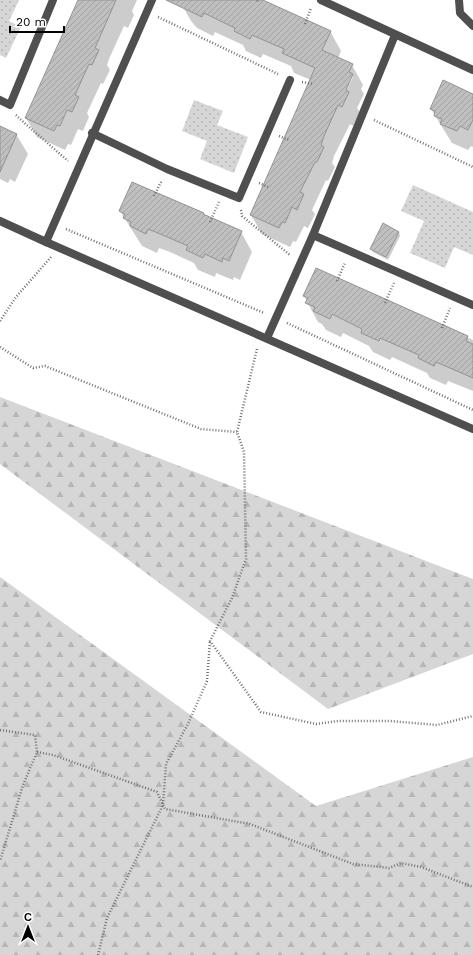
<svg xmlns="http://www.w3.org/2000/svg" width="473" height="955" viewBox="0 0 473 955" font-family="'Work Sans',sans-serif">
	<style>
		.forest { fill: url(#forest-firs) }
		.park { fill: url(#park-dots) }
		.shadow { fill: #0003; fill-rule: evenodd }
		.building { fill: url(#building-hatch); stroke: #939393 }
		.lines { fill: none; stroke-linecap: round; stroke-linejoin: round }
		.path { stroke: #717171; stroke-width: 2.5; stroke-dasharray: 1 2; stroke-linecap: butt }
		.service { stroke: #4f4f4f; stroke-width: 8 }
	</style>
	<defs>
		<pattern id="forest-firs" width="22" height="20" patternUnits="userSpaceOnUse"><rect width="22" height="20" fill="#d6d6d6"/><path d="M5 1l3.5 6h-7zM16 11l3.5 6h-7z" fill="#b6b6b6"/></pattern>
		<pattern id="park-dots" width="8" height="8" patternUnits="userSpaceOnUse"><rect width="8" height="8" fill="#d6d6d6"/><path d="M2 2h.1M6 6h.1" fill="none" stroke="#b6b6b6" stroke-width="1.8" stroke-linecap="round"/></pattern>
		<pattern id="building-hatch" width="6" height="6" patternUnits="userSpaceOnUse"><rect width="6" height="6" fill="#bfbfbf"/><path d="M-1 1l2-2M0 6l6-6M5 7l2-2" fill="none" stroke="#a2a2a2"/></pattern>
	</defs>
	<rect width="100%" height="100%" fill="#fff"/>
	<!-- forest -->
	<g class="forest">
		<path d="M0 397 473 579V654L328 709 0 464Z"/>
		<path d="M0 577 316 806 473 757V955H0Z"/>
	</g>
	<!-- park -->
	<g class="park">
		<path d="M0 0H19L9 21 21 27 6 58 0 55Z"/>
		<path d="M194 100 223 111 217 125 248 137 234 173 200 159 207 141 182 131Z"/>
		<path d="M413 185 473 212V255L454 247 445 268 410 253 424 221 401 211Z"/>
	</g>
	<!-- shadow -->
	<g class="shadow">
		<path d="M79 0H137L132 11 134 15 128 28 124 26 109 59 107 65 110 70 103 84 101 83 87 113 89 117 83 131 78 129 71 145 68 144 65 150 37 137 26 118Z"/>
		<path d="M179 0H260L330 31 341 51 338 58 352 65 363 85 361 89 364 94 357 108 360 112 353 126 350 124 334 156 332 163 335 167 328 181 326 180 312 210 315 214 308 228 304 226 296 242 293 241 290 247 262 234 251 215 311 80 294 73 291 66 263 54 261 58 246 51 243 45 215 32 213 36 197 28 191 21ZM351 77H353L344 95 343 94Z"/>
		<path d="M473 95V147L471 146 468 150 452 143 431 109Z"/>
		<path d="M0 127 16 134 28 154 15 182 10 179 8 183 0 179Z"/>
		<path d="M132 183 203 214 205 216 241 232 252 252 240 280 234 277 233 280 216 273 215 277 198 270 194 263 170 252 159 248 157 253 142 246 120 211Z"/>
		<path d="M399 233 400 236 388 260 373 252 371 249Z"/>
		<path d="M316 269 473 340V391L448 381 446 385 430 378 427 373 392 357 390 360 373 352 369 346 343 333 341 337 326 330 322 324 318 322 304 296Z"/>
	</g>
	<!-- building -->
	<g class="building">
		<path d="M78 0H116L95 48 99 50 92 65 89 64 75 95 79 97 72 112 67 110 60 126 57 125 54 131 25 118Z"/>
		<path d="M166 0H263L331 31 322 50 353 64 349 72 353 74 346 90 349 92 342 107 338 105 324 136 321 145 324 147 317 162H315L300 192 304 194 297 210 292 207 285 223 282 222 279 228 250 215 315 68 282 53 284 49 252 35 250 39 234 31 235 28 204 13 202 17Z"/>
		<path d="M443 80 473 94V120L468 130 460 126 457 131 440 124 442 119 434 116 435 111 430 109Z"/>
		<path d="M0 126 17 134 0 172Z"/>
		<path d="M132 182 204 213 203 214 242 231 229 261 223 258 222 262 205 254 203 258 186 250 188 246 158 233 148 229 146 234 130 226 131 222 123 218 125 214 119 211Z"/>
		<path d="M383 223 399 232 386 257 370 249Z"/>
		<path d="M316 268 468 336 466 341 473 344V378L436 362 434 366 418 358 419 355 380 338 379 341 361 333 362 329 332 314 330 319 313 311 315 307 305 303 308 298 303 296Z"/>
	</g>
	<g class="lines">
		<!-- path -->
		<g class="path">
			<path d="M257 1 258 0"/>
			<path d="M158 17 278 74"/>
			<path d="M305 24 311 8"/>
			<path d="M302 82 313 84"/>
			<path d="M16 115 20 119 68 161"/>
			<path d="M374 120 473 167"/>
			<path d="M279 136 289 140"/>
			<path d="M259 183 268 187"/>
			<path d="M154 196 162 180"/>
			<path d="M241 210 242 216 290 255"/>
			<path d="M210 222 219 202"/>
			<path d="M66 229 264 313"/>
			<path d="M337 281 345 263"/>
			<path d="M385 303 394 283"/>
			<path d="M0 321 16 297 51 257"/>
			<path d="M287 323 473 410"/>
			<path d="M442 328 450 308"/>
			<path d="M0 347 33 368 45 366 201 429 237 432"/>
			<path d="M257 349 237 432 244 452 246 559 232 598 210 641 261 712 316 724 338 721H390L437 725 473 716"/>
			<path d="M0 730 35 735 37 752 23 785 0 861"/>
			<path d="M37 752 53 755 157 792 165 809 250 824 353 864 389 868 401 863 421 867 473 887"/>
			<path d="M98 955 107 918 163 805 166 764 188 724 207 681 210 641"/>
		</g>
		<!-- service -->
		<g class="service">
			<path d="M152 0 46 242 473 429"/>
			<path d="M321 0 473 70"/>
			<path d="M459 0 460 13 473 26"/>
			<path d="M0 100 10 105 53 0"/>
			<path d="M92 133 167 169 239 198 290 80"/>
			<path d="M0 221 46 242"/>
			<path d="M313 235 473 305"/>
			<path d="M267 338 313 235 395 35"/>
		</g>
	</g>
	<!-- north arrow -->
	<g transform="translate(28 927)" stroke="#ffffff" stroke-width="3" paint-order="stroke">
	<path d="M0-3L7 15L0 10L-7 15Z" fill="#000000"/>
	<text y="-6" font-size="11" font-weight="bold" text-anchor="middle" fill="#000000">С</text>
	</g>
	<!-- scale -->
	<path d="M10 26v6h54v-6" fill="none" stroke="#000000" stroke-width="2"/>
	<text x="16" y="26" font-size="12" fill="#000000" stroke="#ffffff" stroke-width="3" paint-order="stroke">20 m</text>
</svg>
